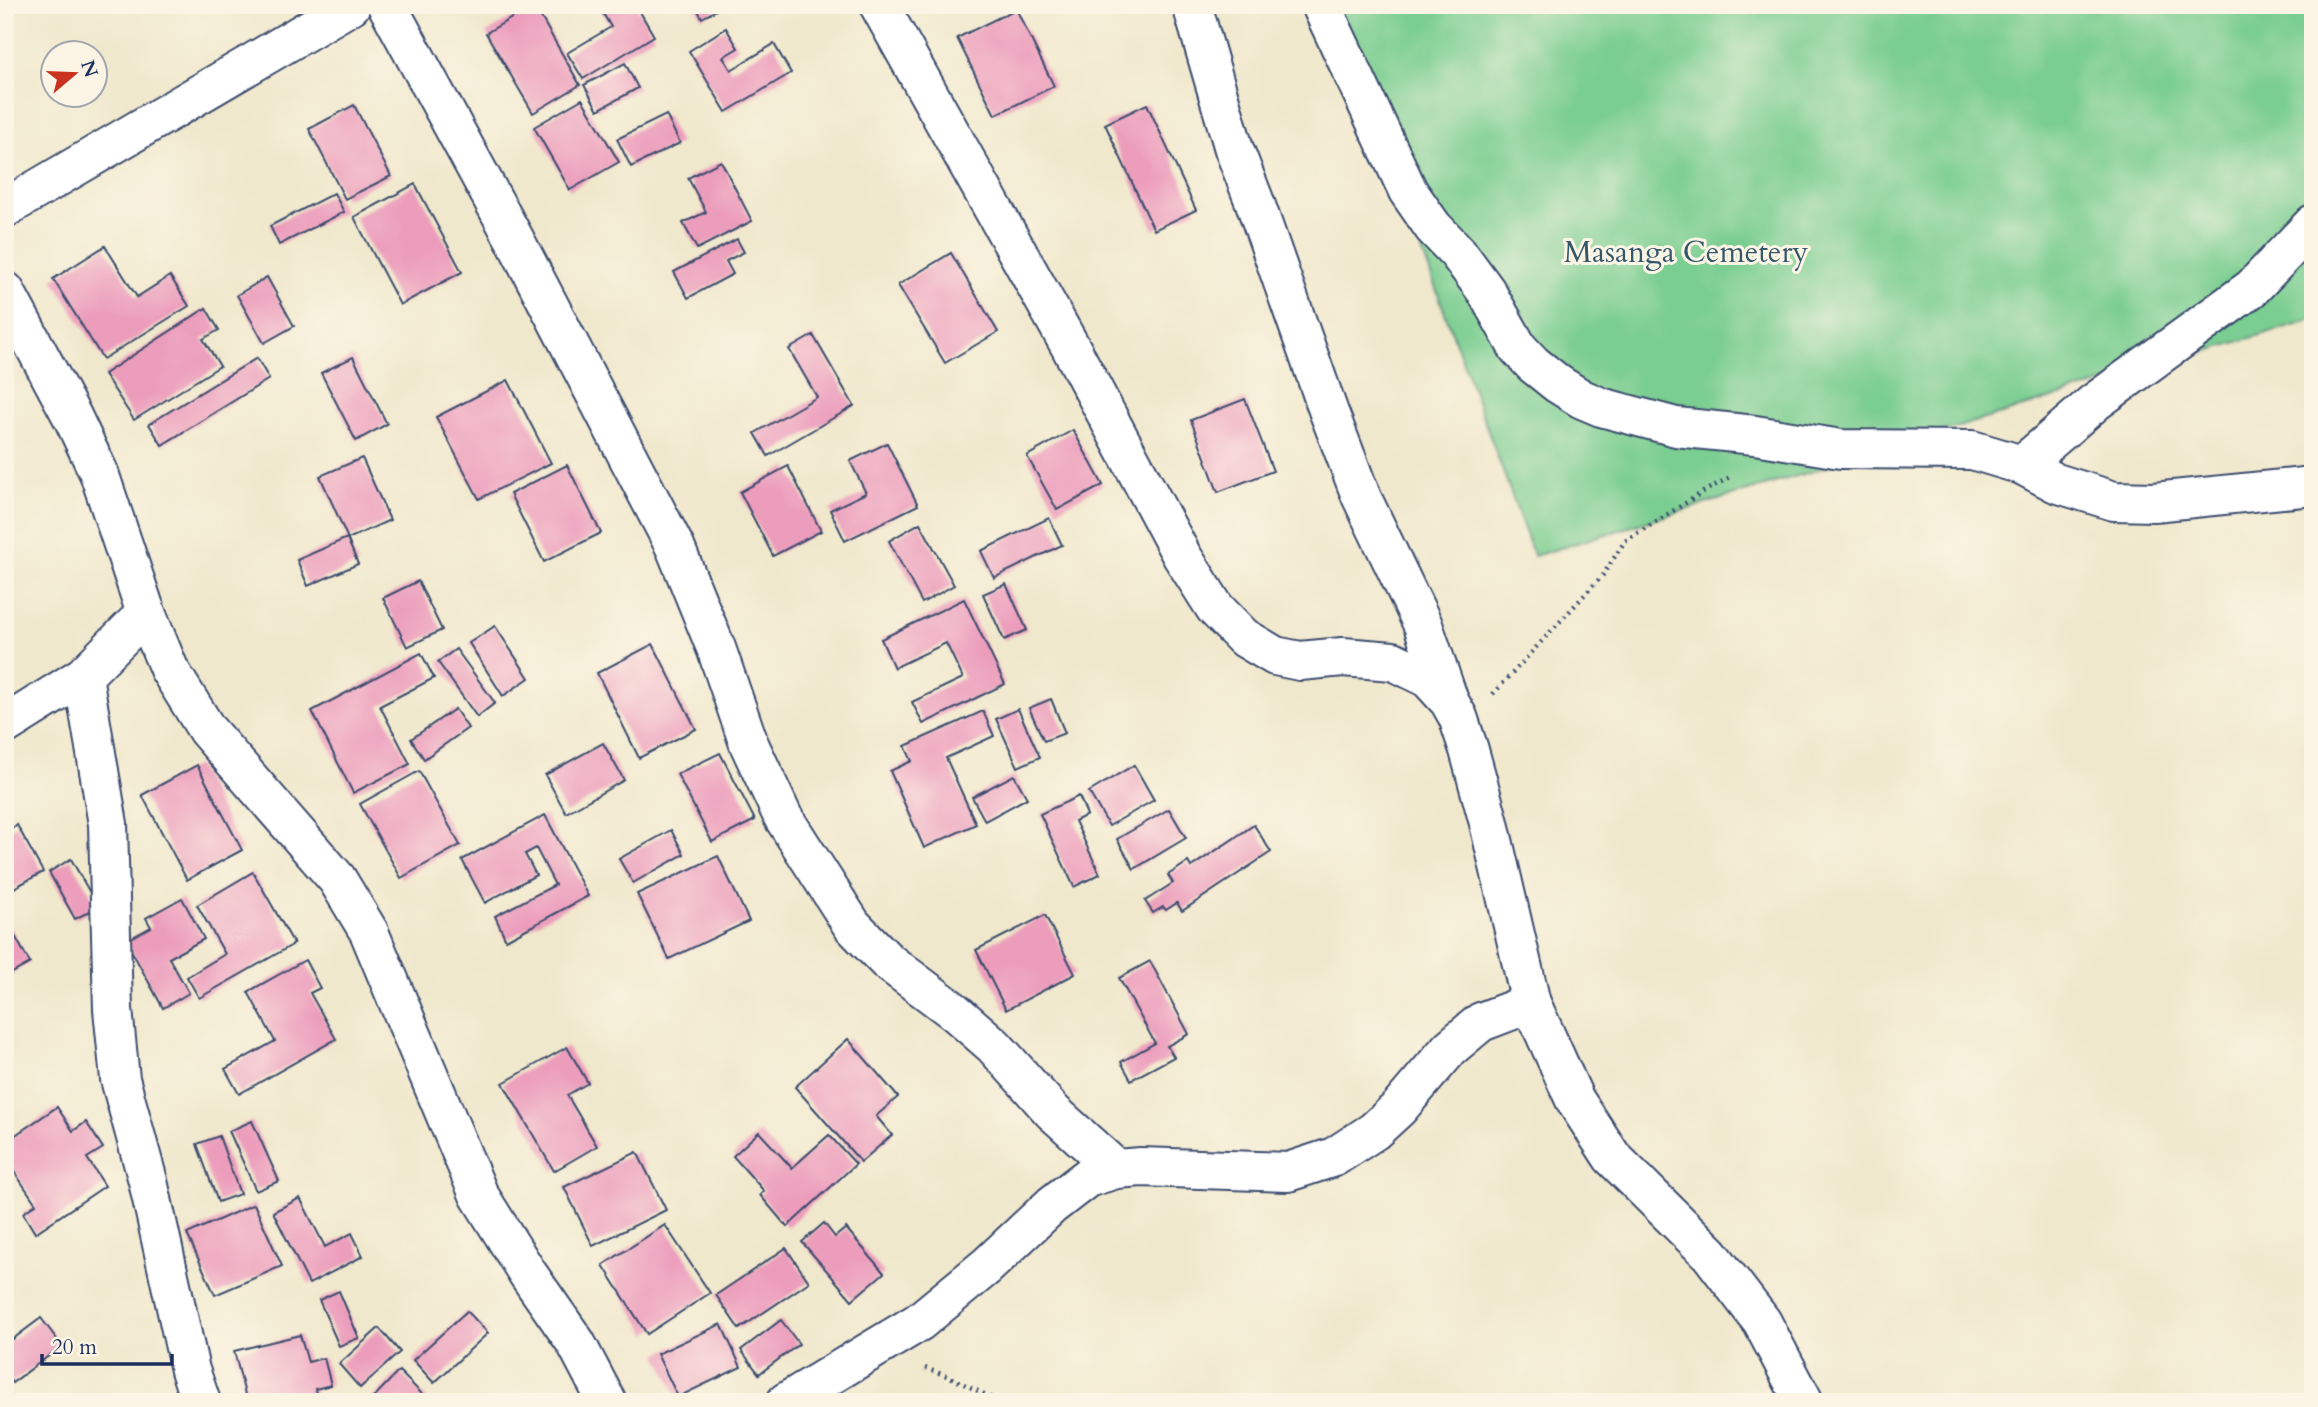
<svg xmlns="http://www.w3.org/2000/svg" width="2318" height="1407" viewBox="0 0 2318 1407" font-family="Cardo,serif">
	<style>
		.green { fill: #7ace91; stroke: #4a7e78; stroke-width: 2 }
		.building { fill: #ec9dbc }
		.lines { fill: none; stroke-linecap: round; stroke-linejoin: round }
		.minor-casing { stroke: #3b4b6e; stroke-width: 42 }
		.path { stroke: #3b4b6e; stroke-width: 4.5; stroke-dasharray: 2 5; stroke-linecap: butt }
		.minor { stroke: #fff; stroke-width: 38 }
		.labels { text-anchor: middle; stroke-width: 6; stroke-linejoin: round; paint-order: stroke }
		.park-label { font-size: 30px; fill: #33576b; stroke: #fcf5e5 }
	</style>
	<rect width="100%" height="100%" fill="#fcf5e5"/>
	<filter id="ink" filterUnits="userSpaceOnUse"><feTurbulence type="fractalNoise" baseFrequency=".0143" numOctaves="2"/><feDisplacementMap in="SourceGraphic" scale="14" xChannelSelector="R" yChannelSelector="G"/><feConvolveMatrix kernelMatrix="1 2 1 2 8 2 1 2 1" color-interpolation-filters="sRGB"/></filter>
	<filter id="wash" filterUnits="userSpaceOnUse"><feTurbulence type="fractalNoise" baseFrequency=".00686" numOctaves="4" result="noise"/><feDisplacementMap in="SourceGraphic" scale="28" xChannelSelector="R" yChannelSelector="G"/><feGaussianBlur stdDeviation="1.57" result="paint"/><feColorMatrix in="noise" values="0 0 0 0 0 0 0 0 0 0 0 0 0 0 0 0 0 1.4 0 .05"/><feComposite in="paint" operator="in"/></filter>
	<g filter="url(#wash)">
		<rect width="100%" height="100%" fill="#f0e8cc"/>
		<!-- green -->
		<path class="green" d="M1332 5H2313V319L1534 556Z"/>
		<g id="blocks">
			<!-- building -->
			<g class="building">
				<path d="M534 5 580 85 533 113 486 33Z"/>
				<path d="M598 5H636L654 36 583 79 567 53 611 27Z"/>
				<path d="M695 5H725L702 18Z"/>
				<path d="M1016 9 1054 86 995 115 957 38Z"/>
				<path d="M726 28 738 48 723 57 731 70 774 44 791 73 726 112 689 51Z"/>
				<path d="M625 63 638 88 598 110 584 85Z"/>
				<path d="M582 99 619 162 570 190 534 127Z"/>
				<path d="M1147 104 1196 210 1154 230 1105 124Z"/>
				<path d="M354 105 391 176 345 199 309 129Z"/>
				<path d="M666 115 680 143 631 167 617 139Z"/>
				<path d="M721 161 752 221 697 249 683 223 706 212 688 178Z"/>
				<path d="M415 184 462 272 400 305 354 217Z"/>
				<path d="M334 193 344 212 279 245 270 226Z"/>
				<path d="M737 239 744 252 726 261 733 274 688 298 674 272Z"/>
				<path d="M105 246 137 297 170 276 189 306 103 359 53 279Z"/>
				<path d="M951 253 998 332 945 363 898 285Z"/>
				<path d="M267 277 294 326 264 343 237 295Z"/>
				<path d="M206 308 219 330 203 339 220 366 134 420 104 374Z"/>
				<path d="M813 335 854 406 768 456 755 433 817 397 789 349Z"/>
				<path d="M353 357 387 424 356 441 321 373Z"/>
				<path d="M257 358 269 379 162 445 149 424Z"/>
				<path d="M508 380 551 463 479 499 436 417Z"/>
				<path d="M1245 399 1273 471 1218 492 1191 420Z"/>
				<path d="M1073 430 1103 485 1057 510 1027 456Z"/>
				<path d="M887 443 918 505 845 541 830 510 866 493 850 461Z"/>
				<path d="M362 458 390 520 348 539 320 476Z"/>
				<path d="M567 465 601 533 544 562 510 494Z"/>
				<path d="M788 466 821 531 773 556 740 492Z"/>
				<path d="M1049 518 1062 545 994 578 981 551Z"/>
				<path d="M920 523 954 585 922 603 889 541Z"/>
				<path d="M347 538 358 564 308 586 297 560Z"/>
				<path d="M418 581 442 630 407 647 383 598Z"/>
				<path d="M1006 584 1027 630 1004 640 983 594Z"/>
				<path d="M964 599 1005 684 923 724 912 702 963 678 946 643 894 668 881 639Z"/>
				<path d="M495 626 529 678 503 696 469 643Z"/>
				<path d="M653 644 696 729 639 758 597 673Z"/>
				<path d="M456 649 495 703 477 717 438 662Z"/>
				<path d="M421 653 434 678 380 706 410 764 353 793 312 711Z"/>
				<path d="M1051 699 1065 733 1044 741 1029 708Z"/>
				<path d="M455 709 468 728 424 759 411 739Z"/>
				<path d="M1018 709 1040 757 1018 767 996 719Z"/>
				<path d="M983 711 994 736 946 758 976 824 924 848 890 771 912 761 905 746Z"/>
				<path d="M603 743 624 780 566 813 545 775Z"/>
				<path d="M720 753 755 820 712 842 677 774Z"/>
				<path d="M197 765 242 850 187 880 142 795Z"/>
				<path d="M1134 765 1154 800 1109 826 1089 792Z"/>
				<path d="M419 771 460 845 401 878 360 804Z"/>
				<path d="M1014 775 1027 798 985 821 972 797Z"/>
				<path d="M1079 796 1087 815 1075 821 1100 874 1074 887 1040 814Z"/>
				<path d="M1169 809 1186 838 1134 869 1117 839Z"/>
				<path d="M545 815 588 896 506 940 495 916 555 885 536 848 525 854 536 875 485 903 462 860Z"/>
				<path d="M17 825 43 872 5 893V832Z"/>
				<path d="M1254 825 1271 852 1182 911 1177 903 1166 910 1163 907 1153 913 1145 901 1173 883 1168 875 1188 862 1191 867Z"/>
				<path d="M671 830 684 854 633 883 619 859Z"/>
				<path d="M718 856 749 921 669 959 637 894Z"/>
				<path d="M71 859 98 907 75 919 49 872Z"/>
				<path d="M253 872 294 944 199 998 187 977 225 954 197 905Z"/>
				<path d="M182 898 204 939 169 958 189 993 163 1008 126 941 151 927 146 918Z"/>
				<path d="M1045 915 1075 974 1006 1010 976 950Z"/>
				<path d="M5 918 30 963 5 977Z"/>
				<path d="M305 960 320 988 310 993 336 1039 239 1094 225 1069 275 1041 248 992Z"/>
				<path d="M1150 961 1189 1034 1167 1046 1174 1057 1131 1080 1121 1062 1155 1043 1119 978Z"/>
				<path d="M848 1039 898 1097 876 1116 892 1135 861 1162 795 1087Z"/>
				<path d="M567 1047 588 1083 567 1095 597 1146 554 1171 503 1083Z"/>
				<path d="M57 1107 73 1131 86 1122 103 1148 87 1158 105 1186 35 1233 23 1213 36 1204 5 1158V1142Z"/>
				<path d="M252 1121 279 1181 256 1191 229 1131Z"/>
				<path d="M759 1132 792 1168 829 1135 856 1164 787 1227 760 1195 764 1191 733 1156Z"/>
				<path d="M219 1136 240 1194 218 1202 197 1144Z"/>
				<path d="M637 1152 666 1210 593 1246 564 1187Z"/>
				<path d="M300 1198 325 1247 352 1233 363 1256 309 1284 273 1212Z"/>
				<path d="M254 1204 282 1266 215 1295 187 1234Z"/>
				<path d="M824 1223 835 1237 846 1228 884 1273 852 1300 802 1242Z"/>
				<path d="M665 1225 710 1293 647 1334 603 1265Z"/>
				<path d="M786 1248 809 1282 739 1329 716 1295Z"/>
				<path d="M339 1291 359 1338 339 1346 319 1300Z"/>
				<path d="M467 1311 488 1333 434 1383 413 1360Z"/>
				<path d="M41 1318 62 1346 12 1383 5 1373V1345Z"/>
				<path d="M781 1320 799 1344 759 1374 741 1350Z"/>
				<path d="M721 1324 741 1367 678 1397 657 1354Z"/>
				<path d="M379 1328 400 1352 360 1388 339 1364Z"/>
				<path d="M300 1335 308 1362 324 1358 331 1385 315 1389 318 1402H247L234 1351Z"/>
				<path d="M399 1371 430 1402H369Z"/>
			</g>
		</g>
	</g>
	<g filter="url(#ink)">
		<use href="#blocks" fill-opacity="0" stroke="#3b4b6e" stroke-width="2"/>
		<g class="lines">
			<defs>
				<g id="minor">
					<path d="M387 5 515 240 675 547 716 648 749 744 783 817 852 925 887 961 955 1012 994 1046 1053 1112 1116 1169"/>
					<path d="M879 5 1070 346 1182 556 1215 608 1243 637 1275 656 1300 661 1343 657 1393 661 1428 678 1449 701 1458 717 1469 750 1489 823 1531 1003 1575 1100 1612 1157 1710 1254 1762 1322 1804 1402"/>
					<path d="M1192 5 1234 149 1254 200 1328 410 1361 496 1423 625 1448 698"/>
					<path d="M1321 5 1408 191 1433 227 1458 253 1486 291 1518 348 1533 364 1558 384 1582 399 1601 407 1676 427 1755 435 1841 449 1972 450 2022 465 2056 483 2114 501 2154 502 2313 486"/>
					<path d="M5 208 351 5"/>
					<path d="M5 291 73 418 99 473 146 613 169 669 207 730 337 879 369 932 479 1195 528 1274 576 1343 607 1402"/>
					<path d="M2022 465 2095 402 2252 288 2313 224"/>
					<path d="M83 676 108 824 113 1009 120 1079 148 1181 190 1370 201 1402"/>
					<path d="M5 725 83 676 146 613"/>
					<path d="M786 1402 919 1322 987 1266 1052 1205 1087 1178 1116 1169 1141 1167 1288 1172 1334 1157 1374 1131 1399 1108 1450 1048 1481 1022 1531 1003"/>
				</g>
			</defs>
			<!-- minor casing -->
			<use href="#minor" class="minor-casing"/>
			<!-- path -->
			<g class="path">
				<path d="M1493 694 1603 575 1625 541 1703 492 1732 476"/>
				<path d="M925 1368 950 1377 1000 1402"/>
			</g>
			<!-- minor -->
			<use href="#minor" class="minor"/>
		</g>
	</g>
	<g class="labels">
		<!-- park labels -->
		<g class="park-label">
			<text x="1686" y="262">Masanga Cemetery</text>
		</g>
	</g>
	<!-- margin -->
	<rect width="2318" height="1407" fill="none" stroke="#fcf5e5" stroke-width="28"/>
	<!-- north arrow -->
	<g transform="translate(74 74) rotate(71)"><circle r="33" fill="#fcf5e5" stroke="#a2a6af" stroke-width="2"/>
	<path d="M0-5L12 26L0 18L-12 26Z" fill="#c8321e"/>
	<text y="-10" font-size="19" font-weight="bold" text-anchor="middle" fill="#1b2f5e">N</text>
	</g>
	<!-- scale -->
	<path d="M42 1354v10h130v-10" fill="none" stroke="#1b2f5e" stroke-width="3.5"/>
	<text x="52" y="1354" font-size="21" fill="#1b2f5e" stroke="#fcf5e5" stroke-width="5" paint-order="stroke">20 m</text>
</svg>
